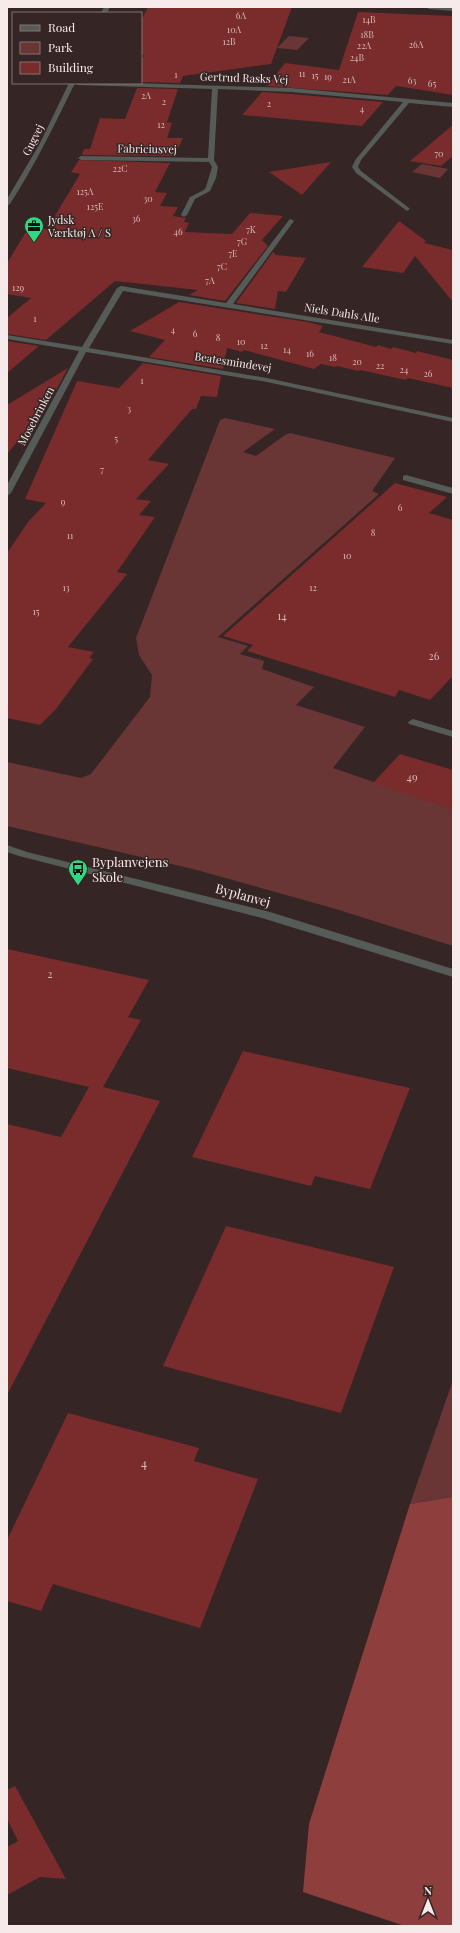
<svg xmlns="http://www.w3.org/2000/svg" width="460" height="1933" viewBox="0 0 460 1933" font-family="'Playfair Display',serif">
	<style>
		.green { fill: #6a3635 }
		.forest { fill: #8f3e3e }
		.building { fill: #7a2b2c }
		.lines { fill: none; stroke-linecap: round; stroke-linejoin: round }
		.minor { fill: #555b57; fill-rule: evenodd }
		.labels { text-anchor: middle; stroke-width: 3; stroke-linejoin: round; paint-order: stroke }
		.far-number-label { font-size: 9px; fill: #d7bbba }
		.far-street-label { font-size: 11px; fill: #f6ebea; stroke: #352524 }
		.far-poi-label { font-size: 11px; fill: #f6ebea; stroke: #352524; text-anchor: start }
		.number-label { font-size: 11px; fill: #d7bbba }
		.poi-label { font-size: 13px; fill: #f6ebea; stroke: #352524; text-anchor: start }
		.street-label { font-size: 13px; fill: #f6ebea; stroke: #352524 }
		.near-number-label { font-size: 13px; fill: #d7bbba }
	</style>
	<rect width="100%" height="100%" fill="#352524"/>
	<!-- green -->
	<g class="green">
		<path d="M289 36 309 38 297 50 277 48Z"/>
		<path d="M422 164 448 169 440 178 412 172Z"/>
		<path d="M225 418 275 429 243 452 256 456 285 435 290 433 395 458 372 491 379 494 218 637 248 646 240 654 264 661 262 669 314 687 296 705 365 727 333 768 453 809V946L336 909 193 869 7 826V762L81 778 91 774 150 697 152 675 139 655 136 638 220 420Z"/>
		<path d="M453 1380V1497L410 1504Z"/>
	</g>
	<!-- forest -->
	<path class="forest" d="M453 1497V1926H405L303 1892 309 1824 410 1504Z"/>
	<!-- building -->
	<g class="building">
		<path d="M148 7H292L271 64 183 76 180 83 141 82V61L144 56 141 54V21Z"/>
		<path d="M358 12 453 16V95L396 86 388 95 267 86 285 63 339 70Z"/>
		<path d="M137 88 178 89 167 122 172 123 167 138H183L174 156 82 155 84 149H90L100 118 125 119Z"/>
		<path d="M262 92 291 94 383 102 362 126 242 115Z"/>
		<path d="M453 125V156L441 166 410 161Z"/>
		<path d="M79 160 170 163 155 192 167 193 160 206 178 207 173 216 186 218 184 222 189 223 185 232 232 234 250 213 283 216 262 240 268 246 225 301 189 295 198 290 115 281 46 340 7 334V318L31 298 7 294V263L29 227 47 229 80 174 71 172Z"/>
		<path d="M331 162 302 195 269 172Z"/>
		<path d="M399 221 426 241 424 243 453 250V302L415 256 403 273 362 267Z"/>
		<path d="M273 252 276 255 306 258 286 292 278 291 275 309 236 303Z"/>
		<path d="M179 302 308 322 323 326 319 332 376 347 378 345 391 349 393 347 416 353 417 351 453 360V388L408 378 406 380 360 370 358 371 337 366 335 367 321 364 314 369 244 350 242 352 227 348 223 369 149 357 165 340 130 331Z"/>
		<path d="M7 341 39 346 7 373Z"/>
		<path d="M143 363 221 376 217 397 201 396 196 409H192L148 460 169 464 136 499 151 501 139 515 155 517 117 572 127 574 68 647 94 652 89 658 93 659 56 709 40 725 7 718V553L28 522 46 503 25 499 77 381 119 388Z"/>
		<path d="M68 368 48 405 7 454V405Z"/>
		<path d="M395 483 447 497 429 513 453 520V676L430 700 399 690 395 697 247 651 253 645 223 636Z"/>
		<path d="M400 754 453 770V809L373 783Z"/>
		<path d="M7 949 149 980 128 1017 141 1020 103 1087 160 1101 7 1395V1124L61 1137 89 1087 7 1068Z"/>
		<path d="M243 1051 410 1088 370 1189 315 1176 311 1186 192 1157Z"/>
		<path d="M226 1226 394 1267 341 1413 163 1366Z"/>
		<path d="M68 1413 199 1448 194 1461 258 1479 200 1628 53 1584 41 1611 7 1601V1540Z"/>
		<path d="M15 1786 66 1879 40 1877 7 1895V1847L18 1841 7 1819V1790Z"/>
	</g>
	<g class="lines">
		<!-- minor -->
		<g class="minor">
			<path d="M104 7H110L107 13H101Z"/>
			<path d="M426 7H453V11L429 9Z"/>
			<path d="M69 83H75C55 124 35 165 10 204L7 206V199L39 145Z"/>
			<path d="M75 83H133L291 88 453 103V107L409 103 361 160 358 167 361 171 409 208 410 209 407 211 356 173 352 167 356 159 403 102 291 92 218 89 214 160 218 167 216 178 210 191 195 199 187 215 184 217 181 215 190 197 204 190 206 187 212 167 209 162 81 160 78 158 81 156 208 158 212 89 78 85Z"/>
			<path d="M291 219 294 221 233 304 453 340V344L123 291 89 348 267 378 453 418V422L267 382 86 352 11 493 7 496V485L79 351 7 339V335L82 347 117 288 121 286 226 303 289 220Z"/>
			<path d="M406 475 453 488V494L403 480V476Z"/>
			<path d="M413 719 453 731V737L409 724 408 722Z"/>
			<path d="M7 845 27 852 270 912 453 969V977L262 918 19 856 7 852Z"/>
		</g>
	</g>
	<!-- icons -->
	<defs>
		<symbol id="office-pin" viewBox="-11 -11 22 30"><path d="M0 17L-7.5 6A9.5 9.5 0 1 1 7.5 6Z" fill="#2fd883" stroke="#352524"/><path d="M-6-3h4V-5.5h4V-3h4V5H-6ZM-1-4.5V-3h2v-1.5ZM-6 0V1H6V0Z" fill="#111"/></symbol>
		<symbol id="bus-pin" viewBox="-11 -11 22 30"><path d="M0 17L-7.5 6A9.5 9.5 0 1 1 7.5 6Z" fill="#2fd883" stroke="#352524"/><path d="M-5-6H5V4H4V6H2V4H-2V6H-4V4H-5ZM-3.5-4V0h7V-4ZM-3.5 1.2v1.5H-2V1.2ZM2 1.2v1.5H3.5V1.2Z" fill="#111"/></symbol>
	</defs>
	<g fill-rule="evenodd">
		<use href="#office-pin" x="23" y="215" width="22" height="30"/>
		<use href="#bus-pin" x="67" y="858" width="22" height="30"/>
	</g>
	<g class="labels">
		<!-- far-number labels -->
		<g class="far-number-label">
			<text x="241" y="19">6A</text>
			<text x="369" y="23">14B</text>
			<text x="234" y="33">10A</text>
			<text x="367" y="38">18B</text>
			<text x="229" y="45">12B</text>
			<text x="416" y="48">26A</text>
			<text x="364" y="49">22A</text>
			<text x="357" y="61">24B</text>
			<text x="302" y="77">11</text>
			<text x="176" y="78">1</text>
			<text x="315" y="79">15</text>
			<text x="328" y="80">19</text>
			<text x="349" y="83">21A</text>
			<text x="412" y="84">63</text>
			<text x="432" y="87">65</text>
			<text x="146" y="99">2A</text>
			<text x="164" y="105">2</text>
			<text x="269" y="107">2</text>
			<text x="362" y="112">4</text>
			<text x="161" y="128">12</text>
			<text x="439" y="157">70</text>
			<text x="120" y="172">22C</text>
			<text x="85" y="195">125A</text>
			<text x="148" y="202">30</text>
			<text x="95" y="210">125E</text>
			<text x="136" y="222">36</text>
			<text x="251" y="233">7K</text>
			<text x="178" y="235">46</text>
			<text x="242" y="245">7G</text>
			<text x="233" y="257">7E</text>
			<text x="222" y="270">7C</text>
			<text x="210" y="284">7A</text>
			<text x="18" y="291">129</text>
			<text x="35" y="322">1</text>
			<text x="173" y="333">4</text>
			<text x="195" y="337">6</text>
			<text x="218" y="341">8</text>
			<text x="241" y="345">10</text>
			<text x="264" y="349">12</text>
			<text x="287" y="353">14</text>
			<text x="310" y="357">16</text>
			<text x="333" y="361">18</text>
			<text x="357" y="365">20</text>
			<text x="380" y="369">22</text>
			<text x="404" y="373">24</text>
			<text x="428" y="377">26</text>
			<text x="142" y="384">1</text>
			<text x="129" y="412">3</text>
			<text x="116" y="442">5</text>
			<text x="102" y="473">7</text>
			<text x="63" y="505">9</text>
			<text x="400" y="511">6</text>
			<text x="373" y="536">8</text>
			<text x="70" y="539">11</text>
			<text x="347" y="559">10</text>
			<text x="66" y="591">13</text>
			<text x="313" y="591">12</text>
			<text x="36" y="615">15</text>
		</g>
		<!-- far-street labels -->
		<g class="far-street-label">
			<text transform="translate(244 78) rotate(2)" y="4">Gertrud Rasks Vej</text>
			<text transform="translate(33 140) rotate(-63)" y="4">Gugvej</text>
			<text transform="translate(147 149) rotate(1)" y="4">Fabriciusvej</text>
			<text transform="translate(342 313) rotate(9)" y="4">Niels Dahls Alle</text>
			<text transform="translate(233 362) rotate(9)" y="4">Beatesmindevej</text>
			<text transform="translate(36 416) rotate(-62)" y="4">Mosebrinken</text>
		</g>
		<!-- far-poi labels -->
		<g class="far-poi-label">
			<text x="48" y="224">Jydsk<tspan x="48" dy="13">Værktøj A / S</tspan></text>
		</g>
		<!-- number labels -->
		<g class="number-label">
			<text x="282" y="620">14</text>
			<text x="434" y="660">26</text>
			<text x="412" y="781">49</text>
			<text x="50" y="978">2</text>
		</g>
		<!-- poi labels -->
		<g class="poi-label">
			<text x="92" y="867">Byplanvejens<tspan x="92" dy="15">Skole</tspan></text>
		</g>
		<!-- street labels -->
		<g class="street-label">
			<text transform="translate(243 895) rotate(15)" y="5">Byplanvej</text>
		</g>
		<!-- near-number labels -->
		<g class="near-number-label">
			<text x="144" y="1468">4</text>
		</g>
	</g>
	<!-- border -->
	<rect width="460" height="1933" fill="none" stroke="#f6ebea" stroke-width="16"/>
	<!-- legend -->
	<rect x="12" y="12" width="130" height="72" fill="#352524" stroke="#827473"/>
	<rect x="20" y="25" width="20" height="6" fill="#555b57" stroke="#827473"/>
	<text x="48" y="32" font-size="12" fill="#f6ebea">Road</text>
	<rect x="20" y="42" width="20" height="12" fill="#6a3635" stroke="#827473"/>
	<text x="48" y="52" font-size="12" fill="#f6ebea">Park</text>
	<rect x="20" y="62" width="20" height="12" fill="#7a2b2c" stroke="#827473"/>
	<text x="48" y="72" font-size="12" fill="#f6ebea">Building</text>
	<!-- north arrow -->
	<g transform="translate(428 1901)" stroke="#352524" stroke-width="3" paint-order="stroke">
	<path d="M0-3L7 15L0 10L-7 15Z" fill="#f6ebea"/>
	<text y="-6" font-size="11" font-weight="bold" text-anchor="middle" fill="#f6ebea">N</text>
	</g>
</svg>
